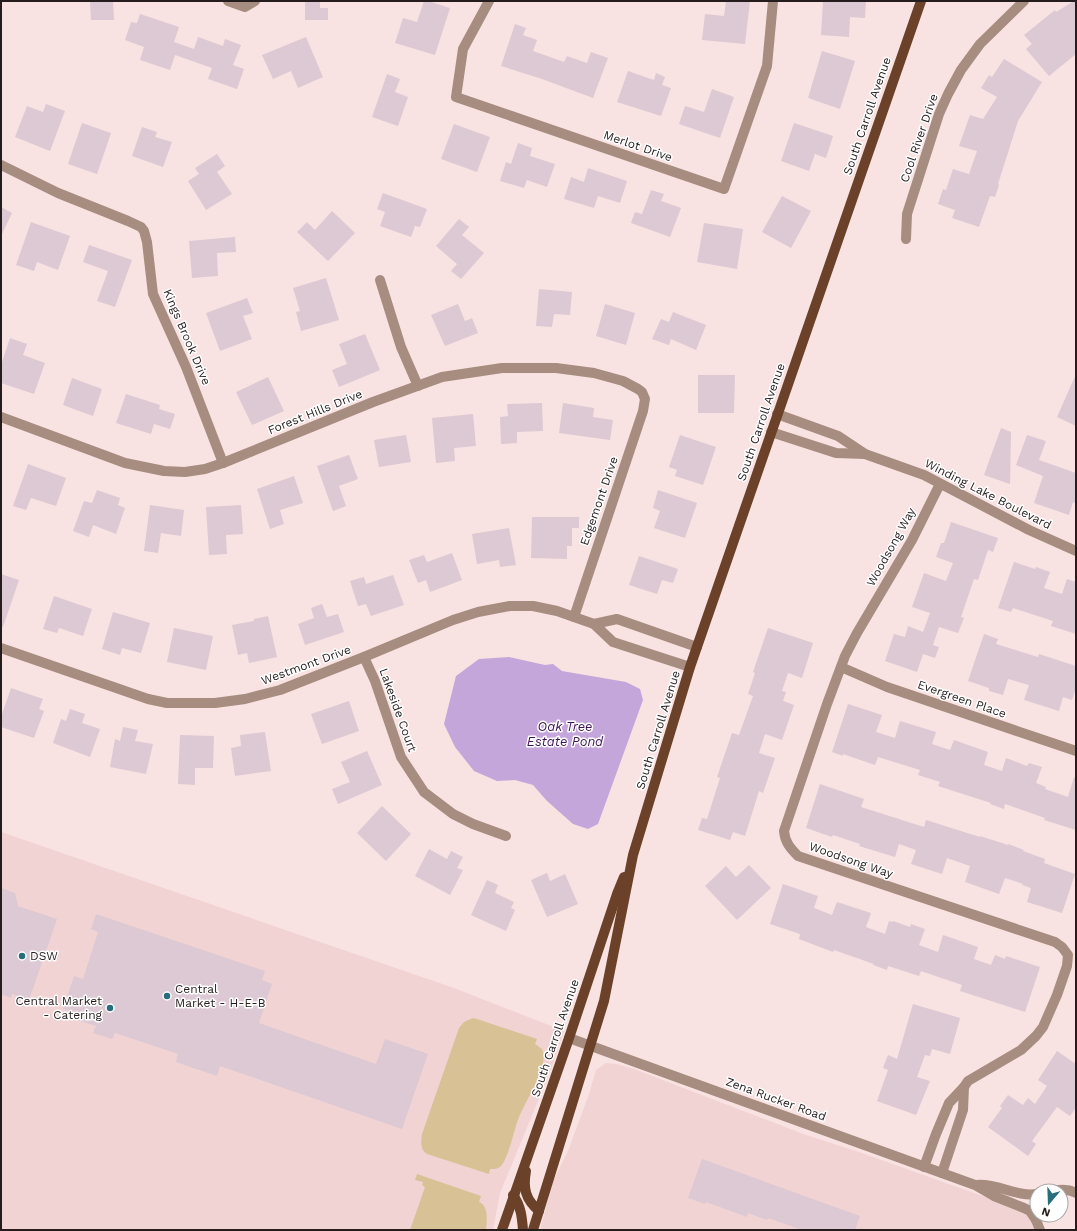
<svg xmlns="http://www.w3.org/2000/svg" width="1077" height="1231" viewBox="0 0 1077 1231" font-family="'Work Sans',sans-serif">
	<style>
		.built { fill: #f2d3d3 }
		.green { fill: #d8c195 }
		.water { fill: #c5a6db }
		.building { fill: #dcc9d3 }
		.lines { fill: none; stroke-linecap: round; stroke-linejoin: round }
		.minor { stroke: #a68d7f; stroke-width: 10 }
		.major { stroke: #6b4229; stroke-width: 10 }
		.poi-dot { fill: #266e7b; stroke: #fff; stroke-width: 1.5 }
		.labels { text-anchor: middle; stroke-width: 3; stroke-linejoin: round; paint-order: stroke }
		.street-label { font-size: 12px; fill: #251d1d; stroke: #fff }
		.poi-label { font-size: 12px; fill: #251d1d; stroke: #fff; text-anchor: start }
		.water-label { font-size: 13px; font-style: italic; fill: #3b1351; stroke: #fff }
	</style>
	<rect width="100%" height="100%" fill="#f9e2e2"/>
	<!-- built -->
	<g class="built">
		<path d="M1 832 454 988 564 1031 550 1072 500 1193 493 1230H1Z"/>
		<path d="M606 1063 616 1064 634 1069 806 1135 859 1152 1002 1203 1028 1216 1036 1230H540L553 1181 568 1151 589 1094 596 1070Z"/>
	</g>
	<!-- green -->
	<g class="green">
		<path d="M473 1018 477 1019 537 1039 535 1044 542 1049C544 1053 544 1058 543 1063 538 1083 527 1099 519 1117 514 1129 509 1157 501 1166 498 1169 495 1169 490 1169L489 1174 427 1154C420 1150 421 1141 422 1134L459 1028 464 1022Z"/>
		<path d="M417 1174 481 1196 479 1202C489 1206 487 1221 486 1230H410L425 1187 422 1185 423 1182 415 1180Z"/>
	</g>
	<!-- water -->
	<path class="water" d="M509 657 545 665 553 664 562 671 626 682 640 689 643 700 598 824 588 829 573 824 547 801 533 785 515 780 497 781 474 771 455 747 444 724 456 676 479 659Z"/>
	<!-- building -->
	<g class="building">
		<path d="M90 1H113L114 20H91Z"/>
		<path d="M305 1H320V8H328V20H305Z"/>
		<path d="M424 1H428L450 8 435 55 395 43 403 18 417 22Z"/>
		<path d="M726 1H750L745 44 702 40 705 14 724 16Z"/>
		<path d="M823 1H866L865 18 850 17 849 37 821 35Z"/>
		<path d="M1074 1H1076V54L1049 76 1026 49 1032 44 1024 35 1055 10 1056 12Z"/>
		<path d="M140 14 179 27 174 42 194 49 198 37 223 46 225 39 241 45 233 65 244 69 237 89 208 79 212 68 175 55 170 70 140 60 144 47 125 40 131 22 137 23Z"/>
		<path d="M515 24 526 28 523 35 537 40 533 51 564 62 567 56 587 63 591 52 608 58 593 98 542 79 501 66Z"/>
		<path d="M306 37 323 77 298 88 291 71 273 79 262 55Z"/>
		<path d="M822 51 855 61 840 109 808 98Z"/>
		<path d="M1004 59 1042 82 1018 121 998 184 999 185 995 197 990 196 979 227 952 218 955 210 938 204 943 189 946 190 953 169 969 174 977 151 959 146 970 115 983 119 997 97 981 88 989 75 992 77Z"/>
		<path d="M628 71 654 80 656 73 665 77 662 85 671 88 661 116 617 102Z"/>
		<path d="M387 74 400 79 395 92 408 97 398 126 372 117Z"/>
		<path d="M712 89 734 97 720 138 679 124 685 106 704 112Z"/>
		<path d="M46 104 65 111 50 151 15 137 27 106 43 112Z"/>
		<path d="M82 123 111 133 97 174 68 164Z"/>
		<path d="M794 123 833 136 826 158 815 154 809 171 781 161Z"/>
		<path d="M454 124 490 137 477 172 441 159Z"/>
		<path d="M142 127 157 132 155 137 172 142 163 167 132 156Z"/>
		<path d="M518 143 532 148 530 156 555 164 547 187 527 180 524 188 500 181 506 162 511 164Z"/>
		<path d="M217 154 225 166 217 172 232 194 206 210 188 181 199 174 195 168Z"/>
		<path d="M588 168 627 181 620 203 598 196 594 208 564 199 571 177 584 182Z"/>
		<path d="M651 190 664 194 661 201 681 208 670 237 631 223 635 212 642 214Z"/>
		<path d="M383 193 427 209 420 227 415 226 411 237 380 226 385 212 377 209Z"/>
		<path d="M782 196 811 211 791 248 762 232Z"/>
		<path d="M1 207 12 213 1 236Z"/>
		<path d="M332 211 355 233 328 261 297 232 307 222 315 230Z"/>
		<path d="M459 219 469 227 462 235 484 253 461 279 451 271 457 264 436 246Z"/>
		<path d="M31 222 70 236 58 270 37 262 34 271 16 265Z"/>
		<path d="M704 223 743 229 737 269 697 262Z"/>
		<path d="M235 237 236 252 217 253 218 276 192 278 189 241Z"/>
		<path d="M89 245 132 260 115 307 97 301 108 271 83 262Z"/>
		<path d="M326 278 339 320 301 331 296 312 300 311 293 288Z"/>
		<path d="M539 289 572 292 570 315 554 314 552 327 536 326Z"/>
		<path d="M247 298 253 313 243 316 252 339 220 351 206 313Z"/>
		<path d="M458 304 465 321 472 318 478 333 445 346 431 315Z"/>
		<path d="M605 304 635 313 626 345 596 336Z"/>
		<path d="M673 312 706 325 696 350 671 339 669 345 652 339 661 319 669 322Z"/>
		<path d="M365 334 380 370 339 387 332 370 347 364 339 344Z"/>
		<path d="M10 338 27 344 23 355 45 363 34 394 1 383V365Z"/>
		<path d="M1076 374V426L1057 417Z"/>
		<path d="M698 375H735L734 413H698Z"/>
		<path d="M268 377 284 411 252 425 236 392Z"/>
		<path d="M72 378 102 389 93 416 63 405Z"/>
		<path d="M126 394 160 405 159 409 175 414 170 429 154 424 151 434 116 423Z"/>
		<path d="M542 403 543 431 517 432V443L501 444 500 417 508 416 507 404Z"/>
		<path d="M563 403 594 408 593 417 613 420 610 440 559 433Z"/>
		<path d="M473 414 476 446 454 448 455 461 436 463 432 418Z"/>
		<path d="M1001 428 1011 432 1010 484 984 475Z"/>
		<path d="M406 435 411 462 379 467 374 440Z"/>
		<path d="M680 435 716 447 703 485 675 476 677 470 669 467Z"/>
		<path d="M1027 435 1046 441 1039 460 1076 473V504L1073 502 1069 515 1034 503 1043 476 1016 465Z"/>
		<path d="M349 455 358 479 339 486 346 506 333 511 317 466Z"/>
		<path d="M28 464 66 478 56 506 31 498 26 510 13 506Z"/>
		<path d="M294 476 303 503 280 510 284 524 270 529 257 489Z"/>
		<path d="M97 490 120 498 118 505 125 508 116 534 93 525 89 537 73 531 84 501 92 503Z"/>
		<path d="M658 490 697 503 685 538 654 528 660 511 653 508Z"/>
		<path d="M150 505 184 510 181 536 161 533 158 553 144 551Z"/>
		<path d="M241 505 243 534 226 535 227 554 209 555 206 507Z"/>
		<path d="M532 517H579V528H572V546H567V559L531 558Z"/>
		<path d="M951 522 998 538 993 552 988 550 978 580 974 579 961 617 964 618 958 633 939 627 933 645 939 647 935 658 923 654 917 672 885 661 894 634 905 637 908 626 923 632 930 613 912 607 924 573 946 581 953 563 936 557 941 543H944Z"/>
		<path d="M509 528 516 565 500 567 499 560 477 564 472 534Z"/>
		<path d="M452 553 462 580 430 592 426 580 418 583 409 560 424 555 427 562Z"/>
		<path d="M639 556 678 569 673 583 662 580 657 594 629 585Z"/>
		<path d="M1014 562 1035 569 1036 567 1050 572 1044 588 1062 594 1067 579 1076 582V634L1051 626 1053 621 1013 608 1011 612 998 608Z"/>
		<path d="M1 574 19 580 3 627H1Z"/>
		<path d="M393 575 404 605 371 616 366 604 358 606 350 581 364 577 366 584Z"/>
		<path d="M54 596 92 609 83 636 59 628 57 633 43 629Z"/>
		<path d="M322 604 327 617 338 614 344 632 305 645 298 624 314 618 311 608Z"/>
		<path d="M113 612 150 623 141 653 122 648 120 655 102 649Z"/>
		<path d="M268 616 277 657 249 663 247 653 238 655 232 625 254 621V619Z"/>
		<path d="M174 628 213 636 206 670 167 662Z"/>
		<path d="M768 628 813 643 802 678 788 673 782 691 786 692 783 701 794 705 782 740 765 734 759 753 775 758 763 793 759 791 745 836 733 832 730 840 698 830 702 818 707 819 720 778 717 777 732 733 739 735 753 696 748 694 755 673 753 672Z"/>
		<path d="M984 634 998 639 996 644 1038 657 1039 654 1076 666V688L1072 700 1063 697 1059 711 1024 700 1029 685 1008 679 1003 695 989 691V688L968 681Z"/>
		<path d="M11 688 43 699 39 709 44 711 34 738 1 727V717Z"/>
		<path d="M349 701 359 731 322 744 311 714Z"/>
		<path d="M848 704 882 715 876 732 895 738 900 721 936 732 932 744 950 750 954 740 988 752 984 765 1002 771 1006 758 1027 766 1029 763 1042 767 1036 783 1046 787 1045 789 1068 797 1074 777 1076 778V830L1044 820 1045 818 1005 804 1004 809 990 804 991 803 938 786 940 782 918 775 920 770 878 757 875 765 843 754V756L832 752Z"/>
		<path d="M70 709 85 714 82 723 100 729 90 757 53 743 61 719 66 721Z"/>
		<path d="M123 727 138 730 135 741 153 744 146 774 110 767 115 739 120 741Z"/>
		<path d="M265 732 271 771 235 776 231 748 241 746 240 735Z"/>
		<path d="M180 735 214 736 213 768H195V785L178 784Z"/>
		<path d="M367 751 382 785 338 804 332 789 350 782 341 762Z"/>
		<path d="M820 784 864 799 861 807 924 827 926 820 980 837V836L1008 845V844L1024 850 1023 851 1045 859 1044 863 1075 874 1062 913 1027 902 1031 888 1022 885 1023 884 1005 878 999 894 965 882 970 866 947 858 942 874 911 864 916 850 899 844 895 857 859 846 860 844 833 835 832 837 806 828Z"/>
		<path d="M382 806 411 834 386 861 357 833Z"/>
		<path d="M429 849 447 859 451 851 463 857 457 868 463 870 450 895 415 876Z"/>
		<path d="M749 865 771 888 737 920 705 886 726 866 736 877Z"/>
		<path d="M547 873 550 881 565 874 578 904 547 917 531 880Z"/>
		<path d="M487 880 498 885 495 893 514 902 511 908 515 910 506 931 471 915Z"/>
		<path d="M783 884 818 896 814 908 832 915 837 902 871 913 866 927 885 934 889 921 892 922 893 921 910 927 911 924 925 929 919 945 938 952 943 935 978 947 974 959 991 965 995 955 1005 959 1006 956 1040 967 1025 1012 960 991 962 985 921 971 919 976 888 966 887 970 873 965 874 964 834 950 833 952 799 939 800 934 770 924Z"/>
		<path d="M1 888 15 893 18 906 57 919 29 1000 12 994 11 998 1 994Z"/>
		<path d="M96 914 265 971 262 980 272 984 259 1023 376 1064 385 1039 428 1054 402 1129 220 1066 217 1076 176 1062 178 1054 115 1033 112 1039 93 1033 96 1026 68 1017 70 1012 63 1009 74 976 83 979 98 932 91 929Z"/>
		<path d="M913 1004 960 1018 950 1054 932 1049 930 1056 925 1055 917 1077 930 1081 916 1115 877 1101 888 1070 883 1068 888 1055 897 1059Z"/>
		<path d="M1057 1051 1076 1064V1108L1070 1116 1057 1107 1032 1141 1036 1144 1028 1156 988 1127 1002 1108 1000 1106 1008 1095 1023 1105 1028 1098 1035 1104 1047 1086 1038 1080Z"/>
		<path d="M702 1159 860 1216 855 1230H802L768 1218 767 1220 748 1213 747 1217 706 1202 705 1204 688 1198Z"/>
	</g>
	<g class="lines">
		<!-- minor -->
		<g class="minor">
			<path d="M228 1 245 7 255 1"/>
			<path d="M489 1 463 49 456 97 724 189 767 66 773 1"/>
			<path d="M1 165 58 193 128 221 141 227 144 231 147 242 153 294 186 367 223 463"/>
			<path d="M906 239 907 214 939 114 948 94 961 70 980 44 1024 1"/>
			<path d="M380 280 401 347 418 386"/>
			<path d="M777 414 838 436 865 454 924 475 1029 530 1076 551"/>
			<path d="M1 417 125 463 164 471 185 472 205 469 223 463 373 402 442 377 502 368H556L594 373 623 381 638 389 642 392 645 399 643 411 574 617"/>
			<path d="M771 432 836 453 865 454"/>
			<path d="M594 624 617 619 697 647"/>
			<path d="M1 648 148 699 167 703H215L245 699 280 690 364 657 453 620 478 612 510 606H533L557 611 594 624 613 642 690 667"/>
			<path d="M364 657 375 681 401 757 424 792 453 814 473 824 506 836"/>
			<path d="M841 667 887 687 1076 751"/>
			<path d="M569 1038 975 1185 994 1196 1024 1208 1030 1211 1036 1220"/>
			<path d="M924 1167 936 1134 949 1103 964 1087 968 1081 1021 1050 1036 1036 1043 1027 1057 995 1067 966 1068 955 1062 947 1055 942 798 856C790 848 785 842 784 831L827 704 845 656 857 633 912 540 940 484"/>
			<path d="M942 1173 963 1110 964 1087"/>
			<path d="M977 1185C997 1183 1016 1197 1037 1194"/>
			<path d="M1054 1191C1062 1189 1069 1189 1076 1193"/>
			<path d="M1036 1214V1220L1040 1230"/>
		</g>
		<!-- major -->
		<g class="major">
			<path d="M526 1171C523 1188 525 1199 539 1211"/>
			<path d="M513 1195C521 1206 522 1217 523 1230"/>
			<path d="M502 1230 569 1038 617 894 624 877"/>
			<path d="M533 1230 604 1001 633 855 690 667 921 1"/>
		</g>
	</g>
	<!-- markers -->
	<g class="poi-dot">
		<circle cx="22" cy="956" r="4"/>
		<circle cx="167" cy="996" r="4"/>
		<circle cx="110" cy="1008" r="4"/>
	</g>
	<g class="labels">
		<!-- street labels -->
		<g class="street-label">
			<text transform="translate(867 116) rotate(-71)" y="4">South Carroll Avenue</text>
			<text transform="translate(919 138) rotate(-71)" y="4">Cool River Drive</text>
			<text transform="translate(638 146) rotate(19)" y="4">Merlot Drive</text>
			<text transform="translate(187 337) rotate(67)" y="4">Kings Brook Drive</text>
			<text transform="translate(315 412) rotate(-22)" y="4">Forest Hills Drive</text>
			<text transform="translate(761 422) rotate(-71)" y="4">South Carroll Avenue</text>
			<text transform="translate(988 494) rotate(27)" y="4">Winding Lake Boulevard</text>
			<text transform="translate(599 501) rotate(-71)" y="4">Edgemont Drive</text>
			<text transform="translate(891 547) rotate(-61)" y="4">Woodsong Way</text>
			<text transform="translate(306 665) rotate(-20)" y="4">Westmont Drive</text>
			<text transform="translate(962 699) rotate(19)" y="4">Evergreen Place</text>
			<text transform="translate(398 710) rotate(70)" y="4">Lakeside Court</text>
			<text transform="translate(658 730) rotate(-73)" y="4">South Carroll Avenue</text>
			<text transform="translate(851 860) rotate(19)" y="4">Woodsong Way</text>
			<text transform="translate(555 1038) rotate(-71)" y="4">South Carroll Avenue</text>
			<text transform="translate(776 1099) rotate(20)" y="4">Zena Rucker Road</text>
		</g>
		<!-- poi labels -->
		<g class="poi-label">
			<text x="30" y="960">DSW</text>
			<text x="175" y="993">Central<tspan x="175" dy="14">Market - H-E-B</tspan></text>
			<text x="102" y="1005" text-anchor="end">Central Market<tspan x="102" dy="14">- Catering</tspan></text>
		</g>
		<!-- water labels -->
		<g class="water-label">
			<text x="565" y="731">Oak Tree<tspan x="565" dy="15">Estate Pond</tspan></text>
		</g>
	</g>
	<!-- border -->
	<rect width="1077" height="1231" fill="none" stroke="#251d1d" stroke-width="4"/>
	<!-- north arrow -->
	<g transform="translate(1049 1203) rotate(199)"><circle r="19" fill="#ffffff" stroke="#a8a5a5"/>
	<path d="M0-3L7 15L0 10L-7 15Z" fill="#266e7b"/>
	<text y="-6" font-size="11" font-weight="bold" text-anchor="middle" fill="#251d1d">N</text>
	</g>
</svg>
